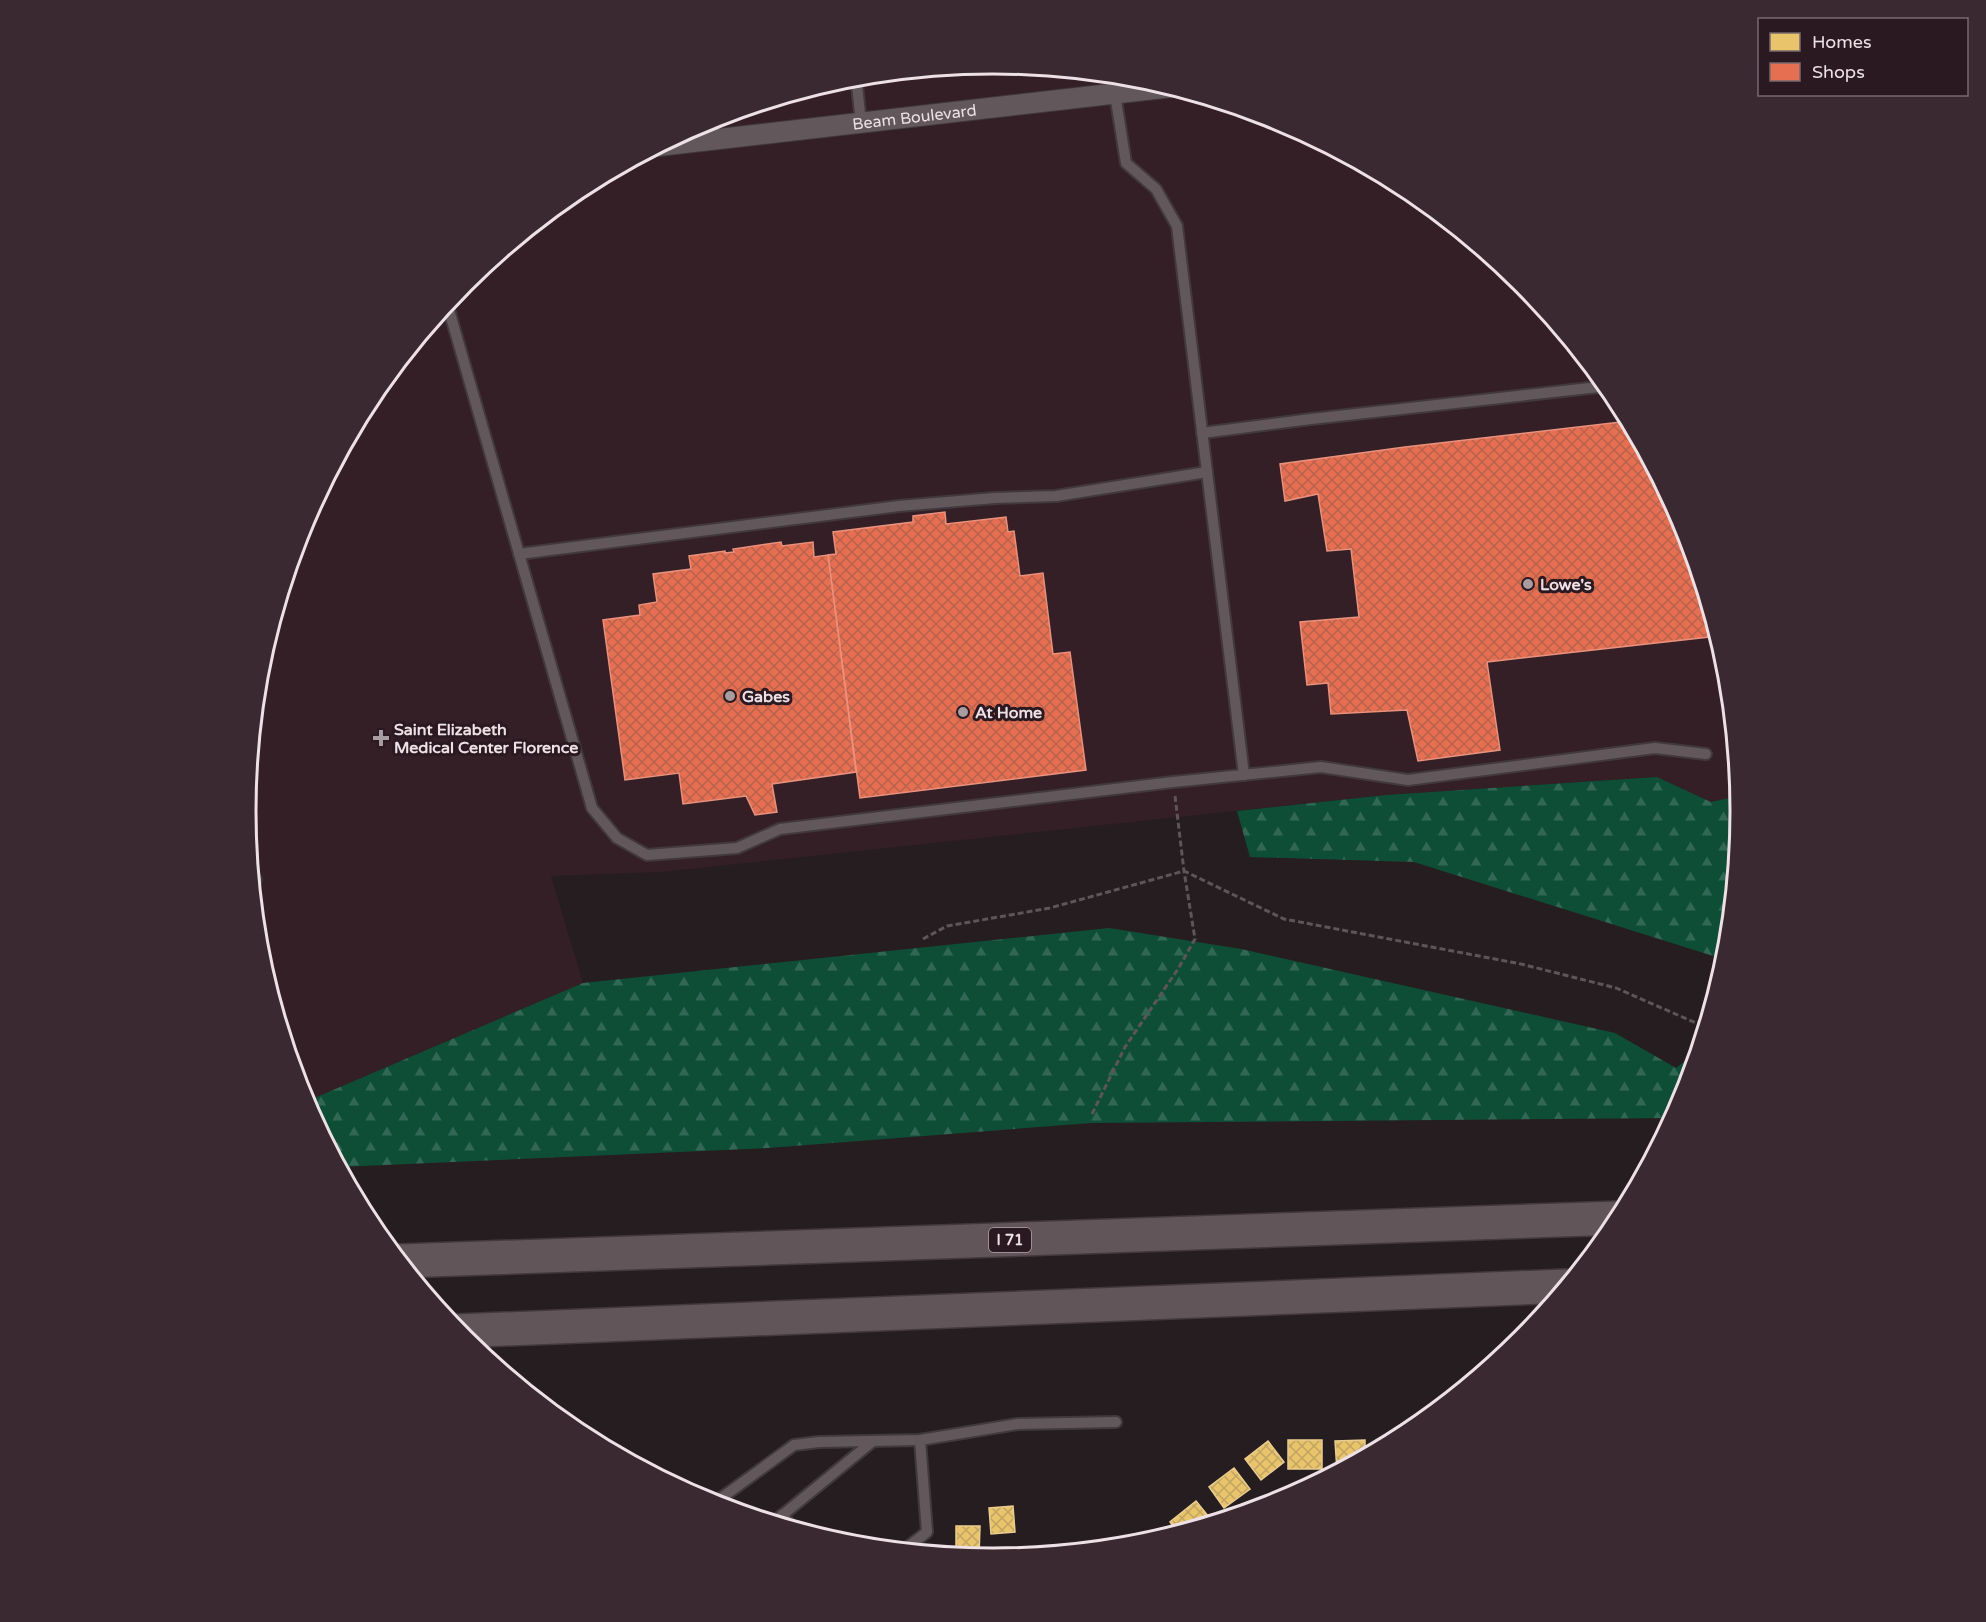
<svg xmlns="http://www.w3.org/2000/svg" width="1986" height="1622" viewBox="0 0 1986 1622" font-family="'Varela Round',sans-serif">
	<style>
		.built { fill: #341f27 }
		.forest { fill: url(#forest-firs) }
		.homes { fill: url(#homes-cross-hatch); stroke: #eacd8f; stroke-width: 1.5 }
		.shops { fill: url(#shops-cross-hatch); stroke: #e9917d; stroke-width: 1.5 }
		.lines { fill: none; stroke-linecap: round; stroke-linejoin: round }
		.lane-casing { stroke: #41393c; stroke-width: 14 }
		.street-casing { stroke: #41393c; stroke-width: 22 }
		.highway-casing { stroke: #41393c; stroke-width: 36 }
		.path { stroke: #5d5558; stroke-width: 3; stroke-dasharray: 6 3; stroke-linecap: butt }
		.lane { stroke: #62585c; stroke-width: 10 }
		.street { stroke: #62585c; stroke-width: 20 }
		.highway { stroke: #62555a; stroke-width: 33 }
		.poi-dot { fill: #a79ca0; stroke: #2a1920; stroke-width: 2 }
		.labels { text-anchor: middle; stroke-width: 6; stroke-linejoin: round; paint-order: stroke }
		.shield { fill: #2a1920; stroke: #b2a5aa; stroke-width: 1.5 }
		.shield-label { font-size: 15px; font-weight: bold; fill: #ede1e5 }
		.street-label { font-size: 16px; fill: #ede1e5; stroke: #2a1920 }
		.poi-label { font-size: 16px; font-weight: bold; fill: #ede1e5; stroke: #2a1920; text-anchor: start }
		.rim { fill: none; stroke: #ede1e5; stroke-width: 3 }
	</style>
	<defs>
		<pattern id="forest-firs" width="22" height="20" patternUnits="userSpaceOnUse" patternTransform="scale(1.5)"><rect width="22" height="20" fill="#0e4e37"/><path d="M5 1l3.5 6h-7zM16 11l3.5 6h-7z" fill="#316754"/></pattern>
		<pattern id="homes-cross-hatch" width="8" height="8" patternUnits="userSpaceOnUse" patternTransform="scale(1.5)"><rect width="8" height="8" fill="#e9c46a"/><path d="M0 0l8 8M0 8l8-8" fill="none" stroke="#c0a461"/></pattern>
		<pattern id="shops-cross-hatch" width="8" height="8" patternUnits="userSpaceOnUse" patternTransform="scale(1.5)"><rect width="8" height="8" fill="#e76f51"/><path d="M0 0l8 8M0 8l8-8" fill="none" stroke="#b7624d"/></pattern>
	</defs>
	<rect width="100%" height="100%" fill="#261d21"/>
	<!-- built -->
	<path class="built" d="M993 63 1139 77 1280 120 1409 189 1522 282 1615 396 1684 525 1727 665 1739 796 1712 802 1657 777 1386 795 661 872 551 876 583 983 305 1102 259 957 245 811 259 665 302 524 371 395 464 282 578 189 707 120 847 77Z"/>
	<!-- forest -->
	<g class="forest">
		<path d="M1657 777 1711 802 1739 796 1741 811 1726 960 1414 862 1250 857 1237 811 1386 795Z"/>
		<path d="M1109 928 1241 949 1615 1033 1676 1068 1698 1051 1684 1098 1673 1118 1091 1123 768 1148 339 1167 305 1102 583 983Z"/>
	</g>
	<!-- homes -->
	<g class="homes">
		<rect x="1288" y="1440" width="34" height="29"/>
		<path d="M1365 1440V1456L1337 1471 1335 1441Z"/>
		<path d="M1268 1441 1284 1462 1261 1480 1245 1459Z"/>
		<path d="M1234 1468 1250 1489 1224 1508 1209 1487Z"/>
		<path d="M1196 1501 1213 1522 1178 1533 1170 1522Z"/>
		<path d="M1013 1506 1015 1532 991 1534 989 1508Z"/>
		<path d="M956 1526H980L979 1556 956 1555Z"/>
	</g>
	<!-- shops -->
	<g class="shops">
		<path d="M1629 421 1684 525 1718 636 1487 662 1500 750 1418 761 1407 710 1331 714 1328 683 1307 685 1300 622 1359 617 1351 549 1327 551 1318 494 1285 501 1280 464 1405 447Z"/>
		<path d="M945 512 946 524 1006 517 1008 532 1014 531 1020 576 1043 573 1053 654 1070 652 1086 770 860 798 828 555 836 554 833 532 913 522V516Z"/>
		<path d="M781 542 782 546 813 542 814 557 828 555 856 772 772 784 777 812 755 815 746 796 683 804 679 773 625 780 603 620 640 615 639 605 657 602 653 574 691 569 689 556 725 551V553L734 552 733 549Z"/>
	</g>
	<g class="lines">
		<defs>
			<g id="lane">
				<path d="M856 76 861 123"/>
				<path d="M1115 94 1126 163 1156 189 1177 226 1244 775"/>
				<path d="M447 303 592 808 617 838 647 855 737 848 780 829 1173 782 1321 767 1408 780 1655 748 1706 754"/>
				<path d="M1202 433 1311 419 1599 387 1606 384"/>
				<path d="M519 554 899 506 995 498 1056 496 1207 472"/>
				<path d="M251 871 256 880 252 883"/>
				<path d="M713 1504 794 1445 819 1442 920 1440 1018 1424 1116 1422"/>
				<path d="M782 1515 793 1528"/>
				<path d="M774 1522 873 1441"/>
				<path d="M904 1550 927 1532 920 1440"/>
			</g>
			<g id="street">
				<path id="s1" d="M658 146 1172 87"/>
			</g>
			<g id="highway">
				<path d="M400 1261 1619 1218"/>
				<path d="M457 1331 1566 1286"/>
			</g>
		</defs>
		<!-- lane casing -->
		<use href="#lane" class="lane-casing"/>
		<!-- street casing -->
		<use href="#street" class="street-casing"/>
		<!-- highway casing -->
		<use href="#highway" class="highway-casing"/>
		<!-- path -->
		<g class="path">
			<path d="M923 939 947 926 1050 908 1184 871 1284 919 1521 964 1616 988 1696 1023 1708 1018"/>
			<path d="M1092 1114 1125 1047 1178 969 1195 939 1184 871 1175 796"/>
		</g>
		<!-- lane -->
		<use href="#lane" class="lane"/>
		<!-- street -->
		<use href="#street" class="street"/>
		<!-- highway -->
		<use href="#highway" class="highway"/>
	</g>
	<!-- markers -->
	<g class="poi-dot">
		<circle cx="1528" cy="584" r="6"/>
		<circle cx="730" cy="696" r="6"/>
		<circle cx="963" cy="712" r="6"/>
		<path d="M378 729h6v6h6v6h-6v6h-6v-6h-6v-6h6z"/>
	</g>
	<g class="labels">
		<!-- shield labels -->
		<rect class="shield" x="989" y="1228" width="42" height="24" rx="4.5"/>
		<g class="shield-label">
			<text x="1010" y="1245">I 71</text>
		</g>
		<!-- street labels -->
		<g class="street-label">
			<text dy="6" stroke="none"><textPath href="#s1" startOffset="258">Beam Boulevard</textPath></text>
		</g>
		<!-- poi labels -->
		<g class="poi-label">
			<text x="1540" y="590">Lowe's</text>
			<text x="742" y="702">Gabes</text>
			<text x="975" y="718">At Home</text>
			<text x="394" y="735">Saint Elizabeth<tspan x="394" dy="18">Medical Center Florence</tspan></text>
		</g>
	</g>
	<!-- crop -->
	<path d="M0 0H1986V1622H0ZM256 811a737 737 0 1 1 1474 0a737 737 0 1 1-1474 0Z" fill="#3a2930" fill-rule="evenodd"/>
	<path class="rim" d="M256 811a737 737 0 1 1 1474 0a737 737 0 1 1-1474 0Z"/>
	<!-- legend -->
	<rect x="1758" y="18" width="210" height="78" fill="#2a1920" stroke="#78696f" stroke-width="1.5"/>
	<rect x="1770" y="33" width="30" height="18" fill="#e9c46a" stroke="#78696f" stroke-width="1.5"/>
	<text x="1812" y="48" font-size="18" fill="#ede1e5">Homes</text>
	<rect x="1770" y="63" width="30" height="18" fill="#e76f51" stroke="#78696f" stroke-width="1.5"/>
	<text x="1812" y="78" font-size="18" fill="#ede1e5">Shops</text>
</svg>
